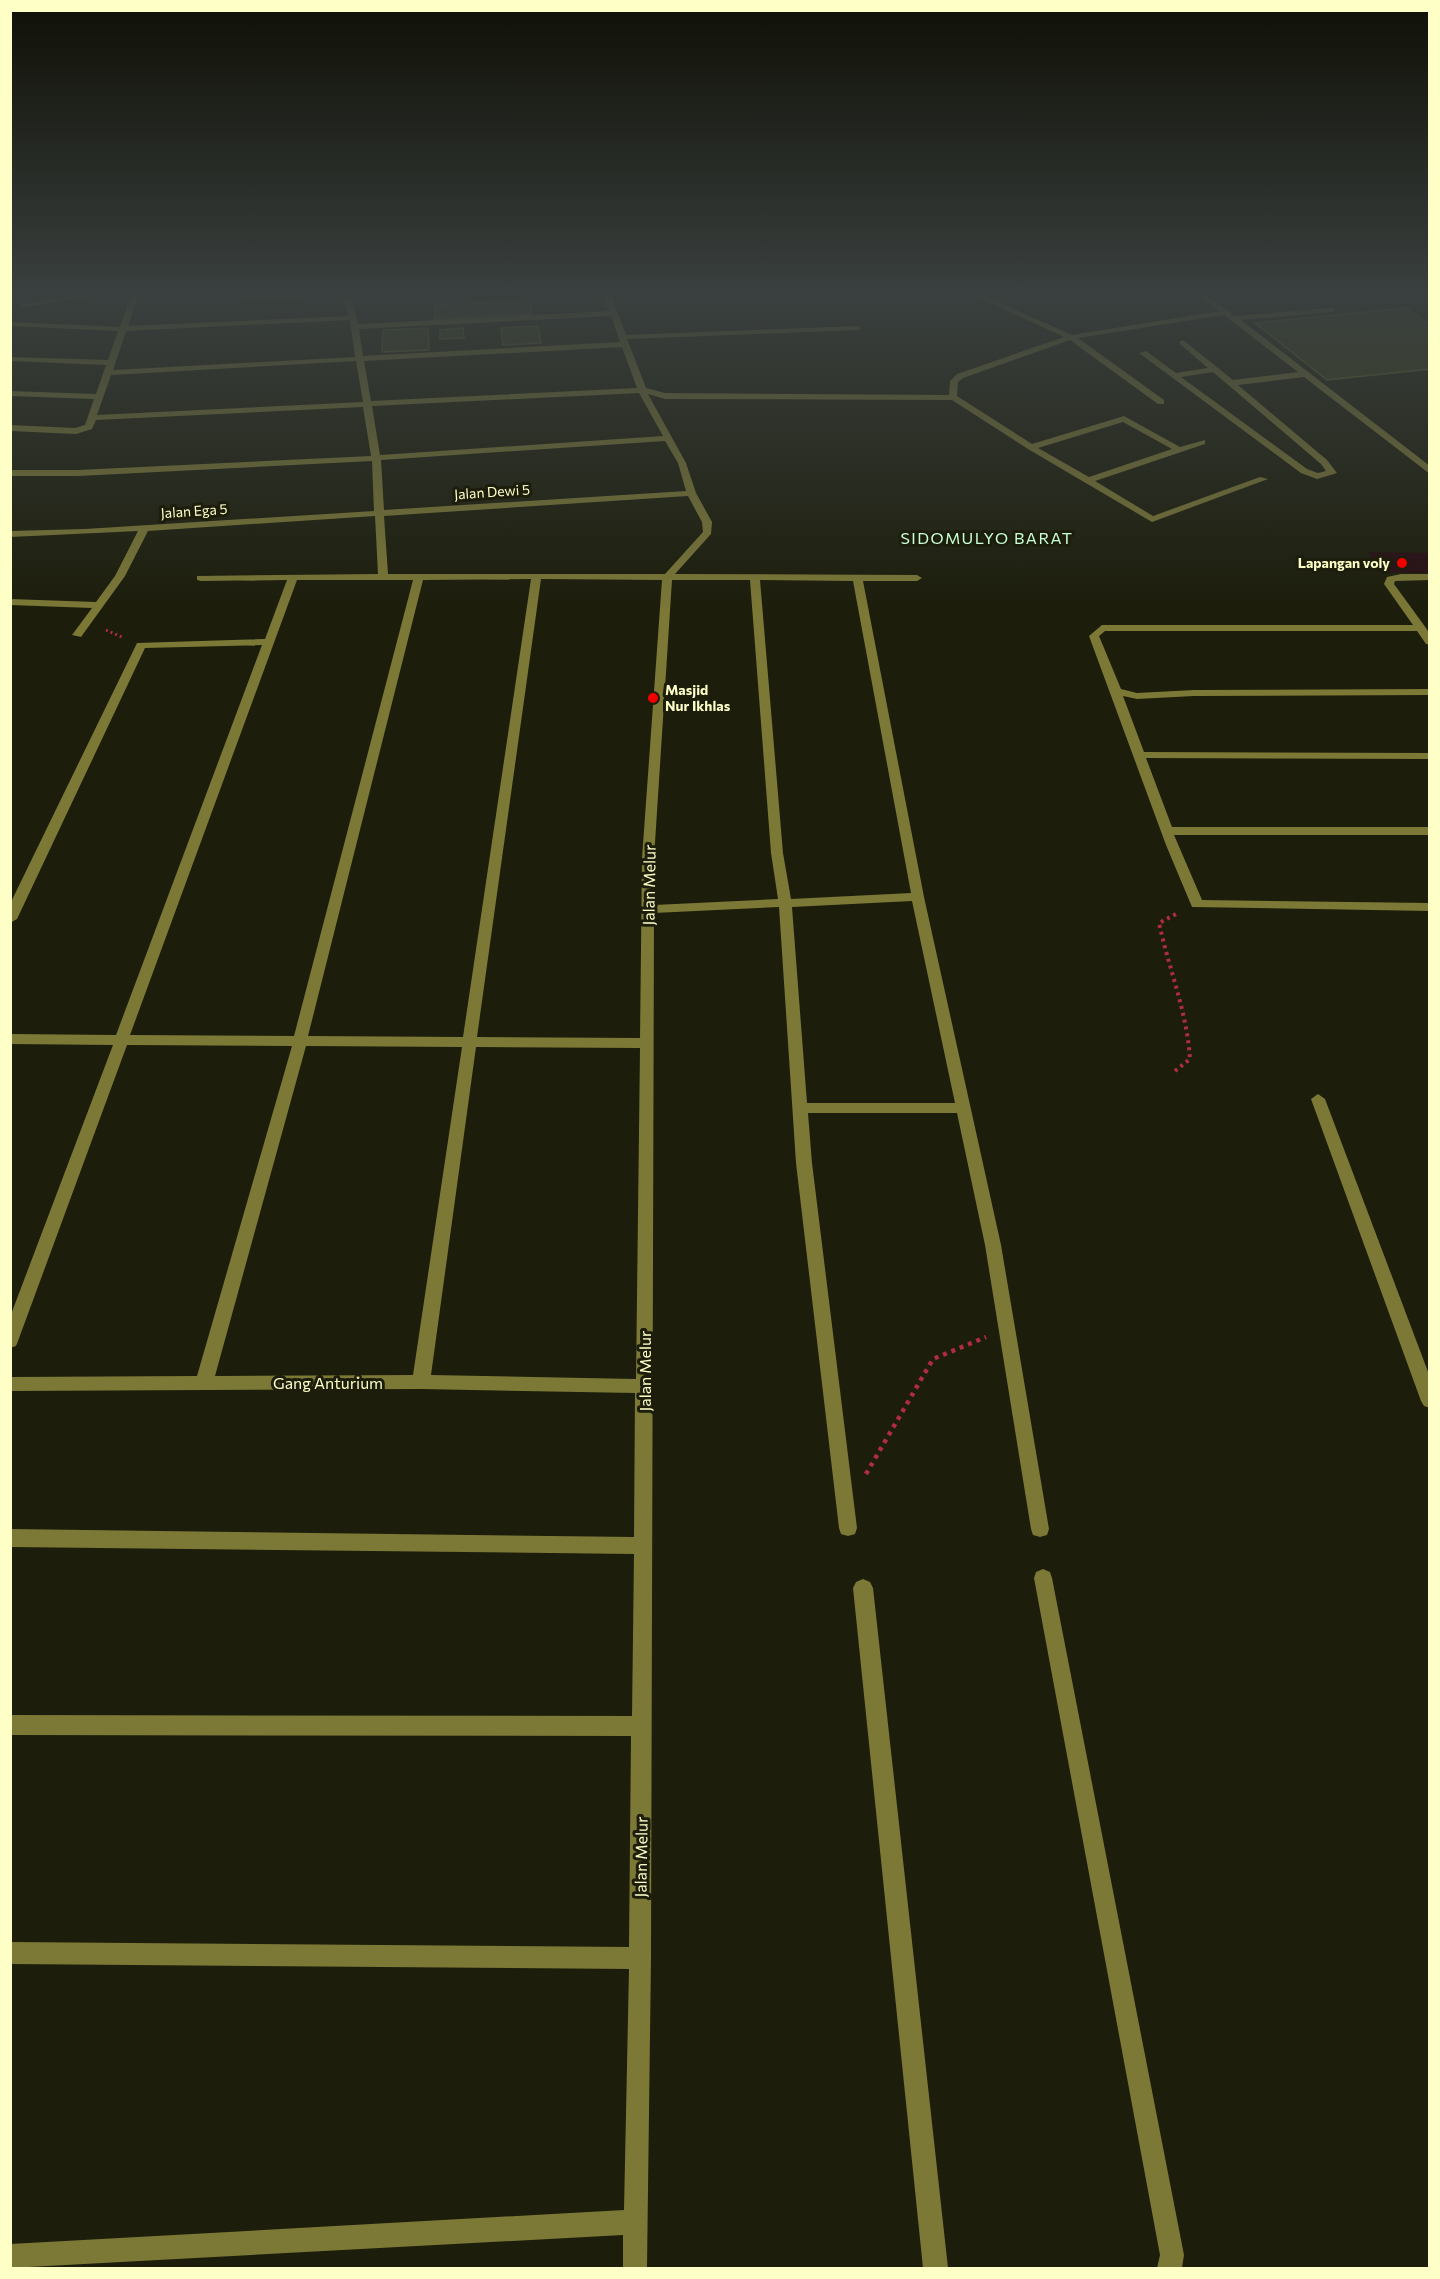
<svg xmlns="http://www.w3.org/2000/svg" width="1440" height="2279" viewBox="0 0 1440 2279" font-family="Commissioner,sans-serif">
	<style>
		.green { fill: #270e12 }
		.building { fill: #3a3e17; stroke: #646a29; stroke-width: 1.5 }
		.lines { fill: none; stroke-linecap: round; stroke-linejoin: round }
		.path-far2 { stroke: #af2c41; stroke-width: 3; stroke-dasharray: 2 3; stroke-linecap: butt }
		.path-far1 { stroke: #af2c41; stroke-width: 4; stroke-dasharray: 3 4; stroke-linecap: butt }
		.path { stroke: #af2c41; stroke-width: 4.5; stroke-dasharray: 4 5; stroke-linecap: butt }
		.minor { fill: #7c7836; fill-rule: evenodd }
		.poi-dot { fill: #f20000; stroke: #1c1d0b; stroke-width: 2 }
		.labels { text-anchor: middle; stroke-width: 6; stroke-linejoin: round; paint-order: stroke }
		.far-street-label { font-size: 14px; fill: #feffc7; stroke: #1c1d0b }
		.far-poi-label { font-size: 14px; font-weight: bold; fill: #feffc7; stroke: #1c1d0b; text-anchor: end }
		.far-quarter-label { font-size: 16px; letter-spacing: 1.5px; fill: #c9ffd7; stroke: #1c1d0b }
		.street-label { font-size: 16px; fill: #feffc7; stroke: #1c1d0b }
	</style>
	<rect width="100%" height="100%" fill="#1c1d0b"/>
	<!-- green -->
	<path class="green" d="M1368 552 1429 553V573L1378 572Z"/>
	<!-- building -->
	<g class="building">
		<path d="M244 292H304L302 297 242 298Z"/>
		<path d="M531 301 532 314 434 319 435 305Z"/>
		<path d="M1405 308 1430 325V369L1327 380 1255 323Z"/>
		<path d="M538 326 541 343 503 345 501 328Z"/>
		<path d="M428 328 429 350 382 352 383 330Z"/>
		<path d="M463 328 464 338 440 339V330Z"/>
	</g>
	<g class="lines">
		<!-- path-far2 -->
		<path class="path-far2" d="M106 630 124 638"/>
		<!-- path-far1 -->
		<path class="path-far1" d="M1175 1071 1190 1059C1187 1012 1169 969 1159 923L1178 913"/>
		<!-- path -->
		<path class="path" d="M866 1474 933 1359 986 1337"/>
		<!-- minor -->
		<g class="minor">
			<path d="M101 292H119L23 307 19 305Z"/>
			<path d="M132 292H140L128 326 349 316 341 292H349L358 324 609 311 602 292H610L626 335 857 326 861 328 857 330 627 339 646 388 665 393 949 395 950 381 957 374 1064 337 967 292H976L1072 335 1219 311 1193 292H1201L1235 316 1331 308H1334V312L1241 320 1430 466V474L1304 377 1238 385 1327 460 1337 473 1317 479 1301 473 1139 353 1146 351 1176 373 1208 368 1180 344 1179 342 1183 340 1233 380 1298 372 1224 315 1078 338 1164 400V404H1158L1070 340 963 378 958 382 957 396 1032 444 1124 416 1180 447 1205 440V444L1095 481 1153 516 1260 477 1268 479 1152 522 1028 449 952 400 665 399 648 394 686 463 696 493 712 522 711 534 675 574 917 575 922 578 917 581H863L924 897 1001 1245 1049 1529 1047 1535 1040 1537 1033 1535 1031 1529 985 1245 957 1113H808L812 1163 857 1528 855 1534 848 1536 841 1534 839 1528 796 1163 779 907 654 913 651 1958 647 2268H623V2235L10 2268V2244L624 2210 629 1969 10 1964V1942L629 1947 631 1736 10 1735V1715L632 1716 634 1554 10 1547V1529L634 1537 635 1393 421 1389 10 1391V1377L197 1376 292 1046 127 1045 18 1341 16 1346 10 1348V1317L113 1045 10 1044V1034L116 1035 262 645 145 648 17 919 10 923V904L137 643 265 639 287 580 201 581 197 580V576L378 574 375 516 148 531 125 576 81 637 72 635 92 608 10 605V599L96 602 115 576 138 531 10 537V531L85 529 374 511 372 461 78 476H10V470H78L371 456 363 407 96 420 92 429 76 434 10 431V425L75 428 85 425 94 399 10 396V391L96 394 106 365 10 361V357L108 360 118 331 10 326V322L120 327ZM611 316 620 342 363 356 359 329ZM350 320 355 357 113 370 126 331ZM622 347 637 388 371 401 364 361ZM356 361 363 402 97 415 111 375ZM1213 372 1321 464 1326 471 1318 473 1307 469 1181 377ZM639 393 663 436 380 455 372 406ZM1123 422 1172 449 1089 477 1038 448ZM665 441 678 463 686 491 384 510 381 460ZM688 496 702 522 703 532 665 574H388L384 516ZM531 579 463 1037 308 1036 423 580ZM541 579 662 580 642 858 640 1038 477 1037ZM297 580H413L294 1036 130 1035ZM672 580H750L771 853 778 899 654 905V858ZM760 580 853 581 911 893 791 899 783 853ZM912 901 955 1103H807L792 907ZM306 1046 462 1047 413 1375 215 1376ZM476 1047 640 1048 636 1379 431 1375Z"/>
			<path d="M1401 574H1430V580L1395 581 1394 584 1426 628 1430 634V645L1426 644 1417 631H1105L1099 636 1121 689 1137 693 1194 690 1430 689V695L1194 696 1137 699 1123 696 1144 752 1430 753V759L1146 758 1172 827H1430V835H1174L1202 900 1430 903V911L1192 907 1166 845 1089 636 1102 625H1413L1384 584 1387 577Z"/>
			<path d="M1318 1094 1325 1099 1430 1377V1408L1424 1406 1421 1401 1311 1099Z"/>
			<path d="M1043 1569 1050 1572 1052 1578 1184 2255 1182 2268H1157L1160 2255 1034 1578 1036 1572Z"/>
			<path d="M863 1579 870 1582 873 1588 948 2268H923L853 1588 856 1582Z"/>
		</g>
	</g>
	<!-- sky -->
	<linearGradient id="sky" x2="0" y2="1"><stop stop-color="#0f1006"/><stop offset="0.48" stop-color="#3a403f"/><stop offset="1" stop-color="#3a403f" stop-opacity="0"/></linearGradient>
	<rect width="1440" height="611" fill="url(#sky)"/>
	<!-- markers -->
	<g class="poi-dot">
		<circle cx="1402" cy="563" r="6"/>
		<circle cx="653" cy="698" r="6"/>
	</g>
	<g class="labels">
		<!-- far-street labels -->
		<g class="far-street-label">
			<text transform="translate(492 492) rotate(-4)" y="5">Jalan Dewi 5</text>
			<text transform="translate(194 511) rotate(-4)" y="5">Jalan Ega 5</text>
		</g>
		<!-- far-poi labels -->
		<g class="far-poi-label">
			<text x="1390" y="568">Lapangan voly</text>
			<text x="665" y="695" text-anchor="start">Masjid<tspan x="665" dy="16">Nur Ikhlas</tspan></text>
		</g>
		<!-- far-quarter labels -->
		<g class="far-quarter-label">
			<text x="987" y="544">SIDOMULYO BARAT</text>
		</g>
		<!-- street labels -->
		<g class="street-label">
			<text transform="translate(649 885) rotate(-89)" y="6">Jalan Melur</text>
			<text transform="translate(645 1371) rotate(-90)" y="6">Jalan Melur</text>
			<text x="328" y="1389">Gang Anturium</text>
			<text transform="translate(641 1857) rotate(-89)" y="6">Jalan Melur</text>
		</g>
	</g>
	<!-- border -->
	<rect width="1440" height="2279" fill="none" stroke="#feffc7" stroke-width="24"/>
</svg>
